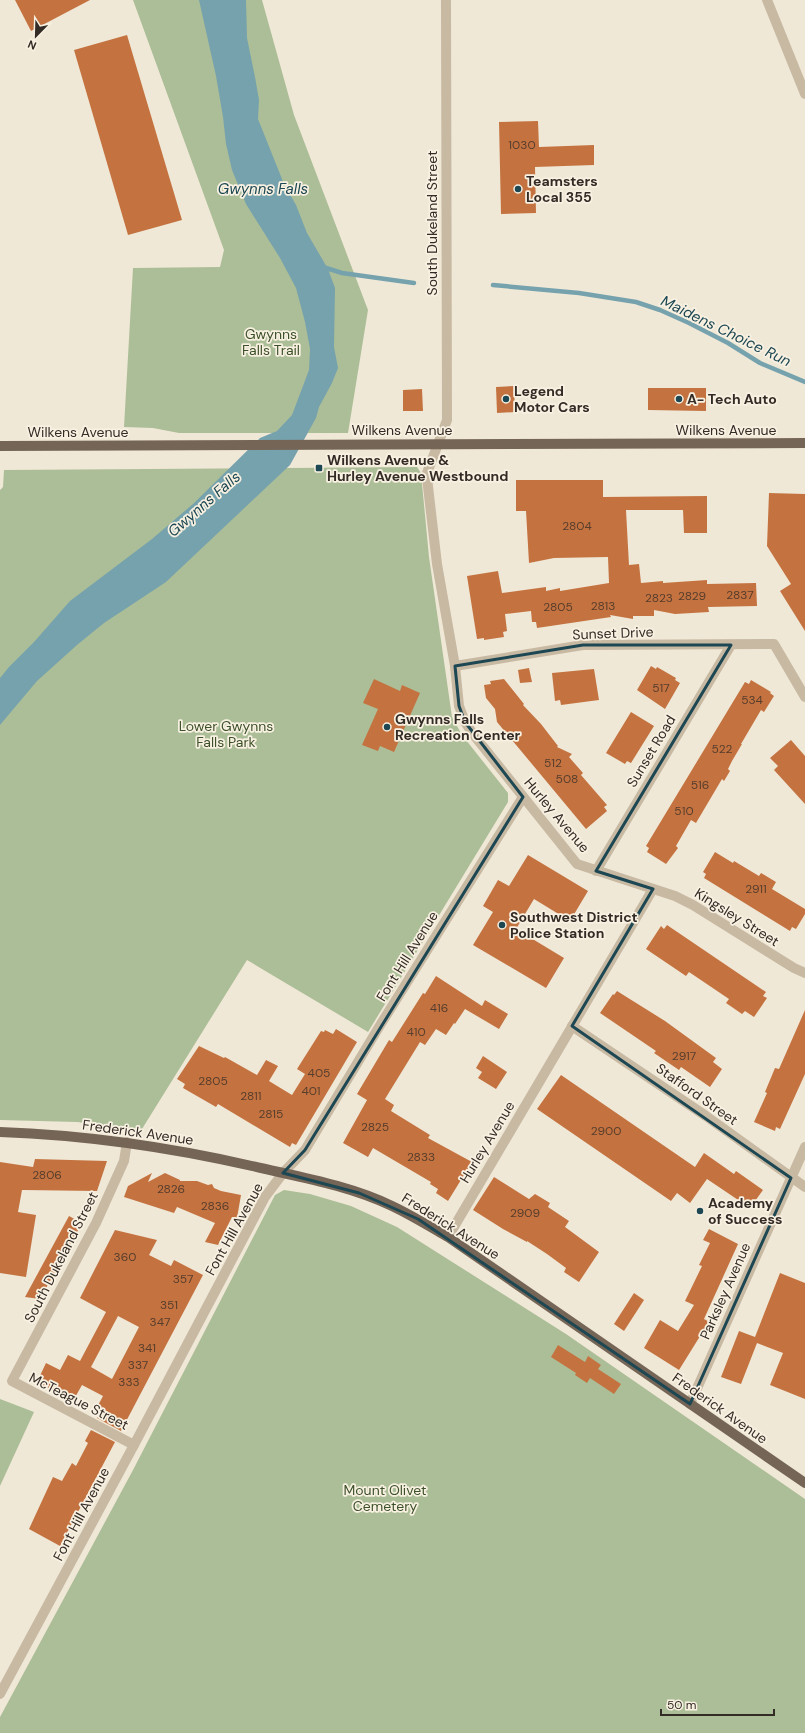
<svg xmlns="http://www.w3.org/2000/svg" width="805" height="1733" viewBox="0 0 805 1733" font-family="'DM Sans',sans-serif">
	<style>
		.green { fill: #acbe97 }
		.water { fill: #76a2ad }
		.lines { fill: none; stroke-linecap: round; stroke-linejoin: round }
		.stream { stroke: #76a2ad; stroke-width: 4.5 }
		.building { fill: #c47340; fill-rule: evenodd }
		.minor { stroke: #c8b9a3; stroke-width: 10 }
		.major { stroke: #756556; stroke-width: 10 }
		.marked { fill: none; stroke: #1c4753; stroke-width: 3; stroke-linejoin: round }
		.poi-dot { fill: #1c4753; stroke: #f8f1e2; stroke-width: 1.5 }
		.labels { text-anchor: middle; stroke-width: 3.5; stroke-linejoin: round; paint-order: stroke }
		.number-label { font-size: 12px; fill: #573d2c }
		.poi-label { font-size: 14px; font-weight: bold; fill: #332b25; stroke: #f8f1e2; text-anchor: start }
		.street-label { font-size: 14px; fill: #332b25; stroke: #f8f1e2 }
		.park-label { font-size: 14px; fill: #3c5029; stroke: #f8f1e2 }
		.water-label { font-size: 15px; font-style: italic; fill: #1c4753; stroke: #f8f1e2 }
	</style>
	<rect width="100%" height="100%" fill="#f0e8d7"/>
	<!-- green -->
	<g class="green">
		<path d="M133 0H262L294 115 368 310 348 433H179L153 428 124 427 133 268 220 267 224 250Z"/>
		<path d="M417 467 421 473 429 557 452 717 462 735 508 793V802L368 1032 247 960 142 1129 77 1122 0 1120V490L3 487 4 470Z"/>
		<path d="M284 1190 310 1194 351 1206 397 1227 566 1334 805 1499V1733H0V1717L133 1470 275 1195Z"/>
		<path d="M0 1399 34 1412 0 1486Z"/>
	</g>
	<!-- water -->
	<path class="water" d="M199 0H246L247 38 255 77 259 100 258 119 284 184 296 205 307 233 328 269 335 288 334 347 338 368 332 383 319 407 316 418 290 465 166 582 104 623 77 645 37 681 0 725V678L9 667 34 642 70 601 152 539 193 504 260 438 277 431 292 415 309 370 310 349 305 322 296 288 280 258 246 204 232 170 226 144 223 117 216 76Z"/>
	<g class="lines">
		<!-- stream -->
		<g class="stream">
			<path d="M323 267 342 273 414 283"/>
			<path d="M493 285 579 293 636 302 660 310 689 323 728 343 760 363 805 382"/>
		</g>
	</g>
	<!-- building -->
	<g class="building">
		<path d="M15 0H90L31 31Z"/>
		<path d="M127 35 182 220 128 235 74 50Z"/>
		<path d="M538 121 539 147 594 145V165L535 167 536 213 501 214 499 122Z"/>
		<path d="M514 386 515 412 497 413 496 387Z"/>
		<path d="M648 388H706V411L648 410Z"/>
		<path d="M422 389 423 411H403V390Z"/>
		<path d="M516 480H603V497L707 496V533H684L683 510H626L629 565 639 564 641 583 663 581V583L707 580V584L756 583 757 606 708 607 709 612 675 614 654 610V616H633V619L610 615 611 617 537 628 536 622H532L531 611 505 614 507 631 503 632 504 637 484 640V638L477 639 467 576 498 571 502 593 546 587V591L560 588V591L609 583 608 557 554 558 529 563 526 511H516Z"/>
		<path d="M769 493 805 494V631L780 591 791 584 767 546Z"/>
		<path d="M651 666 656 669 657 667 676 678 675 680 680 683 665 709 637 690Z"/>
		<path d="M529 668 532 682 520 683 518 670Z"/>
		<path d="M594 669 599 700 561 705 560 700 555 701 552 673Z"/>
		<path d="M374 679 400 691 402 685 420 693 394 752 380 746 378 751 362 745 378 709 363 703Z"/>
		<path d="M504 679 524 704 523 705 541 724 558 746 557 747 572 754 569 757 583 773 581 775 607 805 604 807 607 811 586 829 497 722 495 709 486 698 484 685 491 684 490 681Z"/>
		<path d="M751 680 771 692 770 693 774 696 764 712 761 710 741 744H742L732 761 728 769 730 771 724 781 722 779 696 823 691 820 676 846 678 848 666 864 647 852 649 848 646 846 745 682 749 684Z"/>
		<path d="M631 712 654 726 631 763 627 761 625 764 606 753Z"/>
		<path d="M791 740 805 756V804L774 770 778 766 770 758Z"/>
		<path d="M715 852 733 863 734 861 759 876 761 873 776 882 772 889 805 909V914L796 929 792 927 790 931 704 878 706 874 703 872Z"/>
		<path d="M528 855 588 891 570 921 534 899 516 929 564 958 546 988 473 945 493 912 483 906 498 880 509 886Z"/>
		<path d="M667 925 766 992 763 996 767 998 754 1017 745 1011 742 1014 726 1003 729 999 689 972 686 976 646 949 661 926 664 929Z"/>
		<path d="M436 976 482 1006 485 1000 508 1014 499 1029 465 1009 455 1024 454 1023 446 1035 436 1029 425 1045 420 1042 385 1099 394 1105 391 1111 430 1135 428 1138 472 1162 448 1201 436 1193 438 1189 430 1184 431 1182 373 1148 368 1157 343 1143 367 1100 357 1094 389 1040 392 1042 423 993 425 994Z"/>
		<path d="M617 991 665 1021 716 1058 713 1062 722 1069 710 1087 681 1067 679 1070 654 1053 656 1051 600 1013 613 994 614 995Z"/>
		<path d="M805 1010V1074L780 1129 776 1127 775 1131 754 1122 767 1093 765 1092 775 1068 779 1069Z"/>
		<path d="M336 1029 357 1042 296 1145 292 1143 290 1147 218 1104 216 1107 183 1088 185 1084 177 1079 199 1046 224 1058 225 1057 257 1075 266 1060 278 1066 269 1081 292 1095 305 1074 297 1069 321 1031 324 1032 325 1030 333 1034Z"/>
		<path d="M483 1056 507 1072 496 1089 478 1078 482 1072 476 1068Z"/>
		<path d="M561 1075 695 1167 704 1153 734 1174 736 1171 763 1190 750 1208 707 1179 690 1203 677 1193 671 1201 537 1109Z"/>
		<path d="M35 1159 107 1161 97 1191 22 1190 18 1212 36 1215 26 1277 0 1273V1162L33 1167Z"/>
		<path d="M152 1173 148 1182 165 1173 180 1180V1181H197L208 1185 212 1184 214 1188 221 1191 241 1195 237 1218 232 1217 218 1245 205 1242 215 1223 177 1207 174 1213 124 1197 128 1186Z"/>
		<path d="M494 1177 529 1199 535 1194 550 1203 548 1207 569 1221 565 1227 599 1252 579 1282 564 1272 566 1268 547 1254 527 1241V1242L503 1229 473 1210Z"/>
		<path d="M69 1216 82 1223 40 1299 25 1297Z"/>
		<path d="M709 1229 738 1244 704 1319 711 1323 704 1334 702 1333 679 1370 644 1348 660 1320 678 1331 694 1305 685 1301 702 1266 699 1265 710 1243 703 1240Z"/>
		<path d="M115 1230 157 1240 149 1255 171 1266 174 1260 203 1275 121 1431 97 1418 99 1416 94 1413 103 1396 82 1385 73 1401 37 1382 46 1363 60 1370 68 1355 80 1361 106 1312 80 1298ZM118 1316 139 1327 112 1379 91 1367Z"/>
		<path d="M780 1273 805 1283V1399L770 1385 783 1353 757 1343 741 1384 721 1377 739 1331 755 1337Z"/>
		<path d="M634 1293 644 1300 624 1331 614 1324Z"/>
		<path d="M558 1345 585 1362 588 1356 601 1365 598 1369 621 1384 614 1394 590 1378 587 1383 575 1375 576 1373 551 1357Z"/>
		<path d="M91 1430 115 1442 60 1546 29 1529 53 1477 62 1481 72 1463 76 1466 88 1443 85 1441Z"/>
	</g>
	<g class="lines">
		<!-- minor -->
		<g class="minor">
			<path d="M446 0 447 420 427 473V478L437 564 455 666 459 706 465 722 473 734 577 864 675 896 693 905 794 968 805 973"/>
			<path d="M767 0 805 94"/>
			<path d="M455 666 583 645 774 644 805 697"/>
			<path d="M596 871 731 645"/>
			<path d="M572 1026 706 1116 805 1187"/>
			<path d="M127 1142 124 1161 96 1223 12 1381 134 1445"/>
			<path d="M448 1237 653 889"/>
			<path d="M690 1404 805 1147"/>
			<path d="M0 1694 134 1445 265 1197 283 1173 305 1150 379 1027 523 797"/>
		</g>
		<!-- major -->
		<g class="major">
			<path d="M0 446 805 443"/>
			<path d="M0 1132C85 1135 169 1147 252 1166 299 1177 348 1185 392 1206 411 1215 429 1226 448 1237L805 1483"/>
		</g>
	</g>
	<!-- marked area -->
	<path class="marked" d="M583 645H731L596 871 653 889 572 1026 791 1178 690 1404 418 1219 359 1193 283 1173 305 1150 523 797 465 722 459 706 455 666Z"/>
	<!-- markers -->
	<g class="poi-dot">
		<circle cx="518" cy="189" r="4"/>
		<circle cx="506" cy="399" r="4"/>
		<circle cx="679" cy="399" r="4"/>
		<rect x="315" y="464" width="8" height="8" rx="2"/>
		<circle cx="387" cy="727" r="4"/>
		<circle cx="502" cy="925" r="4"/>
		<circle cx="700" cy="1211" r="4"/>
	</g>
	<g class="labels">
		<!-- number labels -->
		<g class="number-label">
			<text x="522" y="149">1030</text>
			<text x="577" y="530">2804</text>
			<text x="740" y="599">2837</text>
			<text x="692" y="600">2829</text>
			<text x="659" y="602">2823</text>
			<text x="603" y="610">2813</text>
			<text x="558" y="611">2805</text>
			<text x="661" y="692">517</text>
			<text x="752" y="704">534</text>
			<text x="722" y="753">522</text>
			<text x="553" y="767">512</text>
			<text x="567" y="783">508</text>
			<text x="700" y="789">516</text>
			<text x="684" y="815">510</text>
			<text x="756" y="893">2911</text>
			<text x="439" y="1012">416</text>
			<text x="416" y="1036">410</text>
			<text x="684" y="1060">2917</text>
			<text x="319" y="1077">405</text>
			<text x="213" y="1085">2805</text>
			<text x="311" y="1095">401</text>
			<text x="251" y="1100">2811</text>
			<text x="271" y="1118">2815</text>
			<text x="375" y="1131">2825</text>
			<text x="606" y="1135">2900</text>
			<text x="421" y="1161">2833</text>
			<text x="47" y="1179">2806</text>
			<text x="171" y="1193">2826</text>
			<text x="215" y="1210">2836</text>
			<text x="525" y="1217">2909</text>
			<text x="125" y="1261">360</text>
			<text x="183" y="1283">357</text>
			<text x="169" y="1309">351</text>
			<text x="160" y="1326">347</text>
			<text x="147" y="1352">341</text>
			<text x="138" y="1369">337</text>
			<text x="129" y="1386">333</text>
		</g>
		<!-- poi labels -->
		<g class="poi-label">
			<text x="526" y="186">Teamsters<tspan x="526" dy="16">Local 355</tspan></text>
			<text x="514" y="396">Legend<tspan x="514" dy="16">Motor Cars</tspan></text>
			<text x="687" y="404">A- Tech Auto</text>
			<text x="327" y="465">Wilkens Avenue &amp;<tspan x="327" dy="16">Hurley Avenue Westbound</tspan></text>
			<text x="395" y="724">Gwynns Falls<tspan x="395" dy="16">Recreation Center</tspan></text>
			<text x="510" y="922">Southwest District<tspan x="510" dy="16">Police Station</tspan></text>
			<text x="708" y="1208">Academy<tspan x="708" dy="16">of Success</tspan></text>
		</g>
		<!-- street labels -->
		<g class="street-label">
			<text transform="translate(432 223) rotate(-90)" y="5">South Dukeland Street</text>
			<text x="402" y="435">Wilkens Avenue</text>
			<text x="726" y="435">Wilkens Avenue</text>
			<text x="78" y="437">Wilkens Avenue</text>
			<text transform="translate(613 633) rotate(-2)" y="5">Sunset Drive</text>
			<text transform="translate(651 751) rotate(-59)" y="5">Sunset Road</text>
			<text transform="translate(557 815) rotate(50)" y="5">Hurley Avenue</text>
			<text transform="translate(737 917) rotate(32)" y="5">Kingsley Street</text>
			<text transform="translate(407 956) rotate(-58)" y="5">Font Hill Avenue</text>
			<text transform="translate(697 1094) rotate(35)" y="5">Stafford Street</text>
			<text transform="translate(138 1132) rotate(8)" y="5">Frederick Avenue</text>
			<text transform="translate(487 1142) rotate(-59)" y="5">Hurley Avenue</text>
			<text transform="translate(451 1226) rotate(32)" y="5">Frederick Avenue</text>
			<text transform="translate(234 1229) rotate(-61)" y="5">Font Hill Avenue</text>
			<text transform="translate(61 1257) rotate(-63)" y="5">South Dukeland Street</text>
			<text transform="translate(725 1291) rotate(-66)" y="5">Parksley Avenue</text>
			<text transform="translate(79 1401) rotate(27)" y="5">McTeague Street</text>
			<text transform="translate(720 1408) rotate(35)" y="5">Frederick Avenue</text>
			<text transform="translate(81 1514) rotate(-62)" y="5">Font Hill Avenue</text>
		</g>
		<!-- park labels -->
		<g class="park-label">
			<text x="271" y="339">Gwynns<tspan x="271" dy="16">Falls Trail</tspan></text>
			<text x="226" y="731">Lower Gwynns<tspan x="226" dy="16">Falls Park</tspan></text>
			<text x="385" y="1495">Mount Olivet<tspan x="385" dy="16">Cemetery</tspan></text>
		</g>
		<!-- water labels -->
		<g class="water-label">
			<text x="263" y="194">Gwynns Falls</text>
			<text transform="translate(726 331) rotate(26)" y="5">Maidens Choice Run</text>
			<text transform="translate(204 504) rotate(-41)" y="5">Gwynns Falls</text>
		</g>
	</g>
	<!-- north arrow -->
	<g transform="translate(36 36) rotate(203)" stroke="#f8f1e2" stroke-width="3" paint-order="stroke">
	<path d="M0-3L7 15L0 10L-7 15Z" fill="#332b25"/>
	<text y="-6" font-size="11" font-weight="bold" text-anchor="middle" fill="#332b25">N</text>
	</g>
	<!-- scale -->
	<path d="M661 1709v6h113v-6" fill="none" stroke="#332b25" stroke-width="2"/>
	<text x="667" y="1709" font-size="12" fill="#332b25" stroke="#f8f1e2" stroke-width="3" paint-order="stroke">50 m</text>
</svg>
